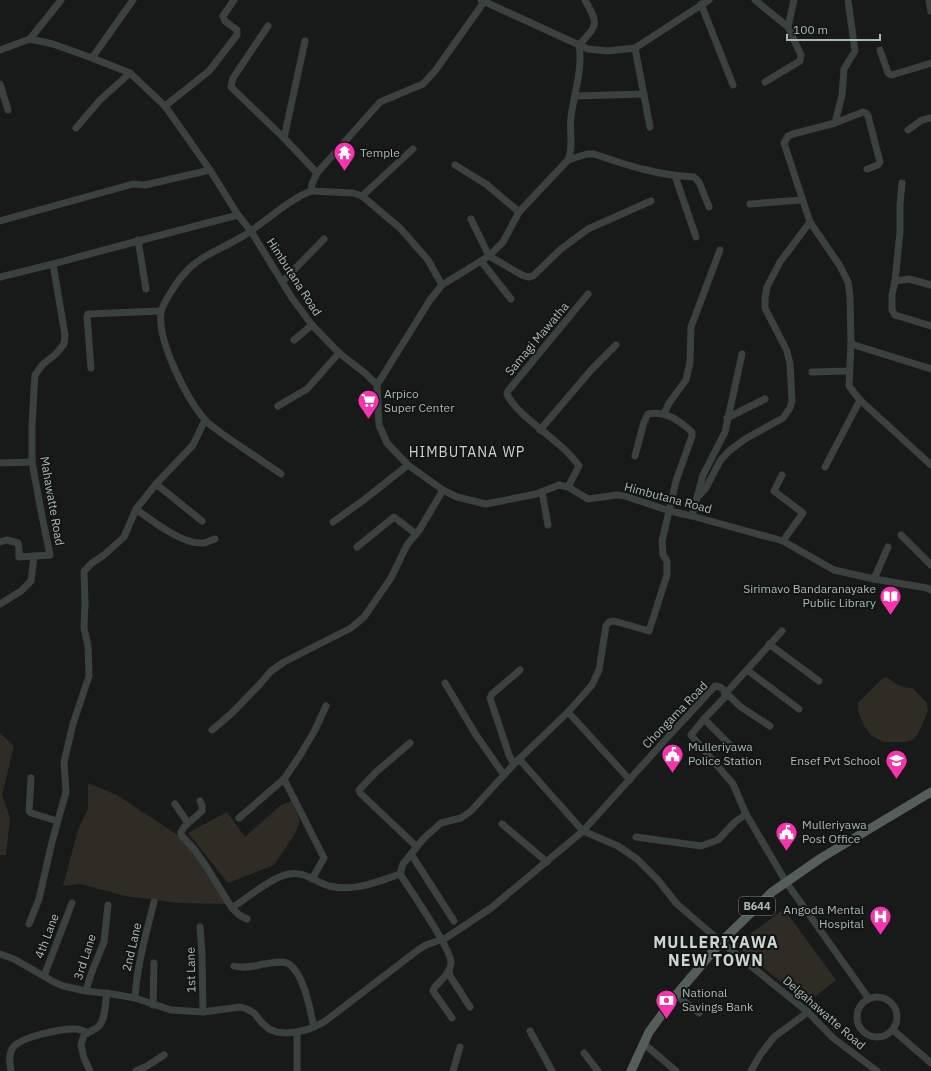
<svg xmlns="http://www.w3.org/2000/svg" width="931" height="1071" viewBox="0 0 931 1071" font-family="'IBM Plex Sans',sans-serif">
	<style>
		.green { fill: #2e2c24 }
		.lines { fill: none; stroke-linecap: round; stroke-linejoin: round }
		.minor { stroke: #3b413f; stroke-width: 7 }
		.major { stroke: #555f5a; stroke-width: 9 }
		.labels { text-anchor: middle; stroke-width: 4; stroke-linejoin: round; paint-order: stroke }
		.shield { fill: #131515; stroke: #7d8882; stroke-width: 1 }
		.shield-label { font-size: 11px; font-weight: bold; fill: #aabab1 }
		.poi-label { font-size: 12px; fill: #aabab1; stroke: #131515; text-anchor: start }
		.street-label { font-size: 12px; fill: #aabab1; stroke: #131515 }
		.quarter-label { font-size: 14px; letter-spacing: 1px; fill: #cbd6d0; stroke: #131515 }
		.district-label { font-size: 16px; font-weight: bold; letter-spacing: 1px; fill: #cbd6d0; stroke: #131515 }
	</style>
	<rect width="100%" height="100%" fill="#181a1a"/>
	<!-- green -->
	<g class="green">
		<path d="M886 677C891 679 892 682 897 684 902 687 907 688 913 688L927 703 928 711 918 734 912 740 905 742H884L872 736 864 726 858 711V703L880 681Z"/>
		<path d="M0 733 14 746 2 795 10 818 6 855H0Z"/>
		<path d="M88 783 117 795 176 834 207 865 230 904 179 903 125 896 81 884 63 886 78 830 88 809Z"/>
		<path d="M292 801 300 821 295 834 274 865 228 883 188 833 227 812 245 837 281 805Z"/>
		<path d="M784 909 836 980 807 1003 735 945Z"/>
	</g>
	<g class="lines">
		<!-- minor -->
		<g class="minor">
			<path d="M481 0 588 49 608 51 635 48 709 0"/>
			<path d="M755 0 788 27 801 55 800 61 765 82"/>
			<path d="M929 0 931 11"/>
			<path d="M701 4 733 85"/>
			<path d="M268 26 233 78 231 87 284 138 317 173"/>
			<path d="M788 27 794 0"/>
			<path d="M30 39 61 0"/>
			<path d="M579 45C598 24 599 25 585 0"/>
			<path d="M635 48 650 127"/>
			<path d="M0 50 30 39 53 44 92 58 130 73 165 106 210 170 238 215 251 231 292 298 312 325 339 353 366 374 377 385 379 425 387 443 408 465 443 490 457 497 486 504 536 494 559 485 568 487 588 499 617 495 625 496 670 511 692 516 783 541 834 570 874 579 927 588 931 590"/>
			<path d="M880 50 887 70 888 73 892 75 931 63"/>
			<path d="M92 58 133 0"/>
			<path d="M0 84 8 110"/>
			<path d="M575 96 644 94"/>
			<path d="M165 106 209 71 237 35V30L225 21 223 16 234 0"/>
			<path d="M835 123 842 95 844 69 855 51 848 0"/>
			<path d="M76 128 100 100 130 73"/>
			<path d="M908 130 922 120 931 118"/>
			<path d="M284 138 305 41"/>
			<path d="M568 160 587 154H594C629 166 657 175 694 177L699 182 709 207"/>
			<path d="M455 165 486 184 519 212"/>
			<path d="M867 169 878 165 880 162 868 116 866 113 863 112 835 123 793 134 788 136 784 143 810 222 840 266 848 282 850 296 851 344 849 386 860 400 931 465"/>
			<path d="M675 176 696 237"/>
			<path d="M902 183 900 205V232L895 281 892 295V310L895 315 931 326"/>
			<path d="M311 191 353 193 362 196 400 228 428 260 442 285"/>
			<path d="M362 196 413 149"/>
			<path d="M750 204 801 200"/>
			<path d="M471 219 489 256 522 275 528 277 533 276 561 249 588 229 651 201"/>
			<path d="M0 221 133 184 145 185 210 170"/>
			<path d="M138 240 146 289"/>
			<path d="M481 261 511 299"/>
			<path d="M0 277 53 264"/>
			<path d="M283 281 324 239"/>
			<path d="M895 281 909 279 931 285"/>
			<path d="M294 340 312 325"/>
			<path d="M851 344 931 369"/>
			<path d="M91 368 87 316 88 314 161 311"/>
			<path d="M812 372 849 371"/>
			<path d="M377 385 430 300 442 285 489 256 503 242 519 212 568 160C574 145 569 132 571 117 574 93 583 69 579 45"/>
			<path d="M278 406 307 389 339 353"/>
			<path d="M664 414 669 403 686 380 690 362 691 327 720 250"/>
			<path d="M727 418 765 399"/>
			<path d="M540 430 592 369 616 345"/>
			<path d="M0 463 32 462"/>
			<path d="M825 467 860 400"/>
			<path d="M281 474C261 460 241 447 221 433 216 428 209 425 205 420 186 398 157 340 161 312 163 303 178 280 185 273 201 254 223 249 243 236 266 222 286 201 311 191L312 184 317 173 380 102 423 84 435 71 484 2"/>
			<path d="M782 475 774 491 803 513 783 541"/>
			<path d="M156 484 202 521"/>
			<path d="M568 487 579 466C566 447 542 432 524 415 517 409 511 403 507 394L508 391 588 294"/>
			<path d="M542 492 548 525"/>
			<path d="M698 497 706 488 720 461 728 452 745 439 783 418 790 408 792 401 790 364 787 351 765 308V298L767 287 780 262 810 222"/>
			<path d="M136 509C151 520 183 545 203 543 206 543 211 540 215 539"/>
			<path d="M692 516 703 475 725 432 742 354"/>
			<path d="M333 522 365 499 408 465"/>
			<path d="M901 535 931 565"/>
			<path d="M0 542 7 540 18 543 19 549V557L34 556"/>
			<path d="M357 547 394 517 416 534"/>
			<path d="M874 579 888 547"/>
			<path d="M0 604 21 591 31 581 34 556 50 555 42 516 32 462V425L34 390 35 375 43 364 56 354 64 344 65 335 53 264C114 247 176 231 238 215"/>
			<path d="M769 644 819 681"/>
			<path d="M747 670 799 709"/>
			<path d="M445 683 476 735 504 775"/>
			<path d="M726 693 741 707 770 726"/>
			<path d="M725 697 726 693 782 631"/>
			<path d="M568 712 630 780"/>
			<path d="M704 719 735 750"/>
			<path d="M212 730 232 713 260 684 271 671 284 662 351 628 364 617 391 578 407 545 420 529 443 490"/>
			<path d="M410 743 376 772 359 790 360 793 416 846"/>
			<path d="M519 759 583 831 618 846 637 859 658 880 676 903 685 911 721 942 808 1012 833 1038 877 1071"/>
			<path d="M514 764 509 755 490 698 492 694 520 670"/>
			<path d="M31 778 29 811 31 813 57 821"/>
			<path d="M284 779 299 757 315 730 326 706"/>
			<path d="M200 801 202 805V811L184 827 181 832V835L194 849 206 866 232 908 239 915 247 919"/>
			<path d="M175 804 188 823"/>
			<path d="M239 818 284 779 324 858 312 879"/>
			<path d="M502 824 547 862"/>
			<path d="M636 837 701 846 718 840 735 822 746 814"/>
			<path d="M411 854 454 921"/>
			<path d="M232 908C247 898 272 877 289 874 304 871 316 882 329 886 354 892 377 882 400 874"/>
			<path d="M29 924 39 899 52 842 66 792 64 762 73 724 89 676 88 646 84 628 85 602 84 571 92 563 104 555 124 537 136 509 156 484 193 445 205 420"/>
			<path d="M200 927 202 954 203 1012"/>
			<path d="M0 954 14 959 54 982 63 986 86 991 112 994 135 998 171 1010 203 1012 240 1007 247 1009 254 1013 262 1023 269 1029 277 1032 286 1033 297 1032 309 1029 324 1022 418 950 426 945 446 938 491 908 583 831 667 738 715 686 720 687 724 690 725 697 704 719 691 735 733 784 746 814 786 882 869 999"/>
			<path d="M234 966C244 969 254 966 264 964 272 963 282 960 289 964 304 974 310 1010 314 1027"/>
			<path d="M449 971 450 976 470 1007"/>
			<path d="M44 976 72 903"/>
			<path d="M86 991 91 974 104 942 108 905"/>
			<path d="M676 995 699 1013"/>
			<circle cx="877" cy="1017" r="20"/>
			<path d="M135 998C137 965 146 934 154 902"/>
			<path d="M153 1005 154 963"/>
			<path d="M452 1018 433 991 434 988C441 980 450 973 451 963 452 950 409 888 400 874L403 864 424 838 441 823 461 818 471 811 514 764 568 712 592 685 599 670 606 626 609 622 614 621 649 631 667 575V561L663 555 662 541 676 481 692 436V432C680 421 665 410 648 414L644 422 635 456"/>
			<path d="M893 1030 931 1063"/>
			<path d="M530 1031 552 1071"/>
			<path d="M297 1032V1071"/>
			<path d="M643 1043 676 1071"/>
			<path d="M584 1053 598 1071"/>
			<path d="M11 1071C10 1064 8 1056 12 1049 18 1037 63 1028 76 1029 80 1029 84 1031 88 1033"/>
			<path d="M90 1071 84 1058 81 1045 84 1035C88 1032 94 1030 98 1027 106 1020 105 1003 107 993"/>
			<path d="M136 1071 147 1066 164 1055"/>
			<path d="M453 1071 460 1047"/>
			<path d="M751 1071 760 1055 774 1037 808 1012"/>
		</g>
		<!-- major -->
		<path class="major" d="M631 1071 649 1032 676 995 721 942 772 892 821 858 931 792"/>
	</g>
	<!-- icons -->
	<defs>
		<symbol id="temple-pin" viewBox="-11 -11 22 30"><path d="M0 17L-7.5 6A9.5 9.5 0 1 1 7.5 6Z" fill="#f833ab" stroke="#131515"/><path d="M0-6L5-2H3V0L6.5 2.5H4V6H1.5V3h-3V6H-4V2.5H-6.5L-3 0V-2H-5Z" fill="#fff"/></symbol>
		<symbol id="supermarket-pin" viewBox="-11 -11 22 30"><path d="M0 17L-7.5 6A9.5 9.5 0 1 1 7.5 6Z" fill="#f833ab" stroke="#131515"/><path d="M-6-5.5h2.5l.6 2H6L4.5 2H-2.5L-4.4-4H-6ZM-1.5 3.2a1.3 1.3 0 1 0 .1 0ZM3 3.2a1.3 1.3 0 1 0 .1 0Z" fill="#fff"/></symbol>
		<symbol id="library-pin" viewBox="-11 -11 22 30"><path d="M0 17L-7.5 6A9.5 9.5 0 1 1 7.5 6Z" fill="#f833ab" stroke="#131515"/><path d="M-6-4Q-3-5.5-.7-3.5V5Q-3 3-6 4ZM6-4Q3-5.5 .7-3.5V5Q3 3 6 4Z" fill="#fff"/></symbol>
		<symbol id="civic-pin" viewBox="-11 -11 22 30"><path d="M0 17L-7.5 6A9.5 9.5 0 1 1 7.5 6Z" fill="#f833ab" stroke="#131515"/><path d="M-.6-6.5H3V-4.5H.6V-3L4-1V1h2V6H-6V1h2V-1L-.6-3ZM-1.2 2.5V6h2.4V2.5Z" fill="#fff"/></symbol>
		<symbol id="school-pin" viewBox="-11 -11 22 30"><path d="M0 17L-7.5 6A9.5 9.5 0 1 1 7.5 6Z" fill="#f833ab" stroke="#131515"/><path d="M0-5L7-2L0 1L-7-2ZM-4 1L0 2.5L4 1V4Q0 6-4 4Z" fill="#fff"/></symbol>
		<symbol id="hospital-pin" viewBox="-11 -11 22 30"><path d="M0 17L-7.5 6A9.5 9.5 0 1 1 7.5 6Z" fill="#f833ab" stroke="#131515"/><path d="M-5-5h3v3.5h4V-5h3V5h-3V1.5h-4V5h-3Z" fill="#fff"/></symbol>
		<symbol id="bank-pin" viewBox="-11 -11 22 30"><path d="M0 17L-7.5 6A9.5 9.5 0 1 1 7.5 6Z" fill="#f833ab" stroke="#131515"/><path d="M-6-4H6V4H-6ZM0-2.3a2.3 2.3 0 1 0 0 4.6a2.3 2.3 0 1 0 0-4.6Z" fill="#fff"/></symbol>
	</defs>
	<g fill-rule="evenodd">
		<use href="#temple-pin" x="332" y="140" width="25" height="34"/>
		<use href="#supermarket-pin" x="356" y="388" width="25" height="34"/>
		<use href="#library-pin" x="878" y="584" width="25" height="34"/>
		<use href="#civic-pin" x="660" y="742" width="25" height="34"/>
		<use href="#school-pin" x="884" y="748" width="25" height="34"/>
		<use href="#civic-pin" x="774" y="820" width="25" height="34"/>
		<use href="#hospital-pin" x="868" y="904" width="25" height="34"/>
		<use href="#bank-pin" x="654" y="988" width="25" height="34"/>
	</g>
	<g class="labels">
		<!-- shield labels -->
		<rect class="shield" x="739" y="897" width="36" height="18" rx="3"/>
		<g class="shield-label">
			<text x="757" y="910">B644</text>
		</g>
		<!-- poi labels -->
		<g class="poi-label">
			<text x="360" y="157">Temple</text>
			<text x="384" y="398">Arpico<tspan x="384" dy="14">Super Center</tspan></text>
			<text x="876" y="593" text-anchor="end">Sirimavo Bandaranayake<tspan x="876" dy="14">Public Library</tspan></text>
			<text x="688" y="751">Mulleriyawa<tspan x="688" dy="14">Police Station</tspan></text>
			<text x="880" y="765" text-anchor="end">Ensef Pvt School</text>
			<text x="802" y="829">Mulleriyawa<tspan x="802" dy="14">Post Office</tspan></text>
			<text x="864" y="914" text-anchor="end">Angoda Mental<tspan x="864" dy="14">Hospital</tspan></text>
			<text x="682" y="997">National<tspan x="682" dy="14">Savings Bank</tspan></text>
		</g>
		<!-- street labels -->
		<g class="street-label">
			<text transform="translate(294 277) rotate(57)" y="4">Himbutana Road</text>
			<text transform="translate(537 339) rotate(-50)" y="4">Samagi Mawatha</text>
			<text transform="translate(668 498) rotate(15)" y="4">Himbutana Road</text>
			<text transform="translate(52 501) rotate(80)" y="4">Mahawatte Road</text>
			<text transform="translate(675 715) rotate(-46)" y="4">Chongama Road</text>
			<text transform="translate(47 936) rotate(-69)" y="4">4th Lane</text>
			<text transform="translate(132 947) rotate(-77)" y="4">2nd Lane</text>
			<text transform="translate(85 957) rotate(-72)" y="4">3rd Lane</text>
			<text transform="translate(191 970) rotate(-91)" y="4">1st Lane</text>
			<text transform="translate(824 1013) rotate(41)" y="4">Delgahawatte Road</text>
		</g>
		<!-- quarter labels -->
		<g class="quarter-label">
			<text x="467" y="457">HIMBUTANA WP</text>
		</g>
		<!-- district labels -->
		<g class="district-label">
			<text x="716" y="948">MULLERIYAWA<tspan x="716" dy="18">NEW TOWN</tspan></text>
		</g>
	</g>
	<!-- scale -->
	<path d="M787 34v6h93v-6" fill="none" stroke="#aabab1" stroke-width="2"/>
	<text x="793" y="34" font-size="12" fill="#aabab1" stroke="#131515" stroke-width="3" paint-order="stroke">100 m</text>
</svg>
